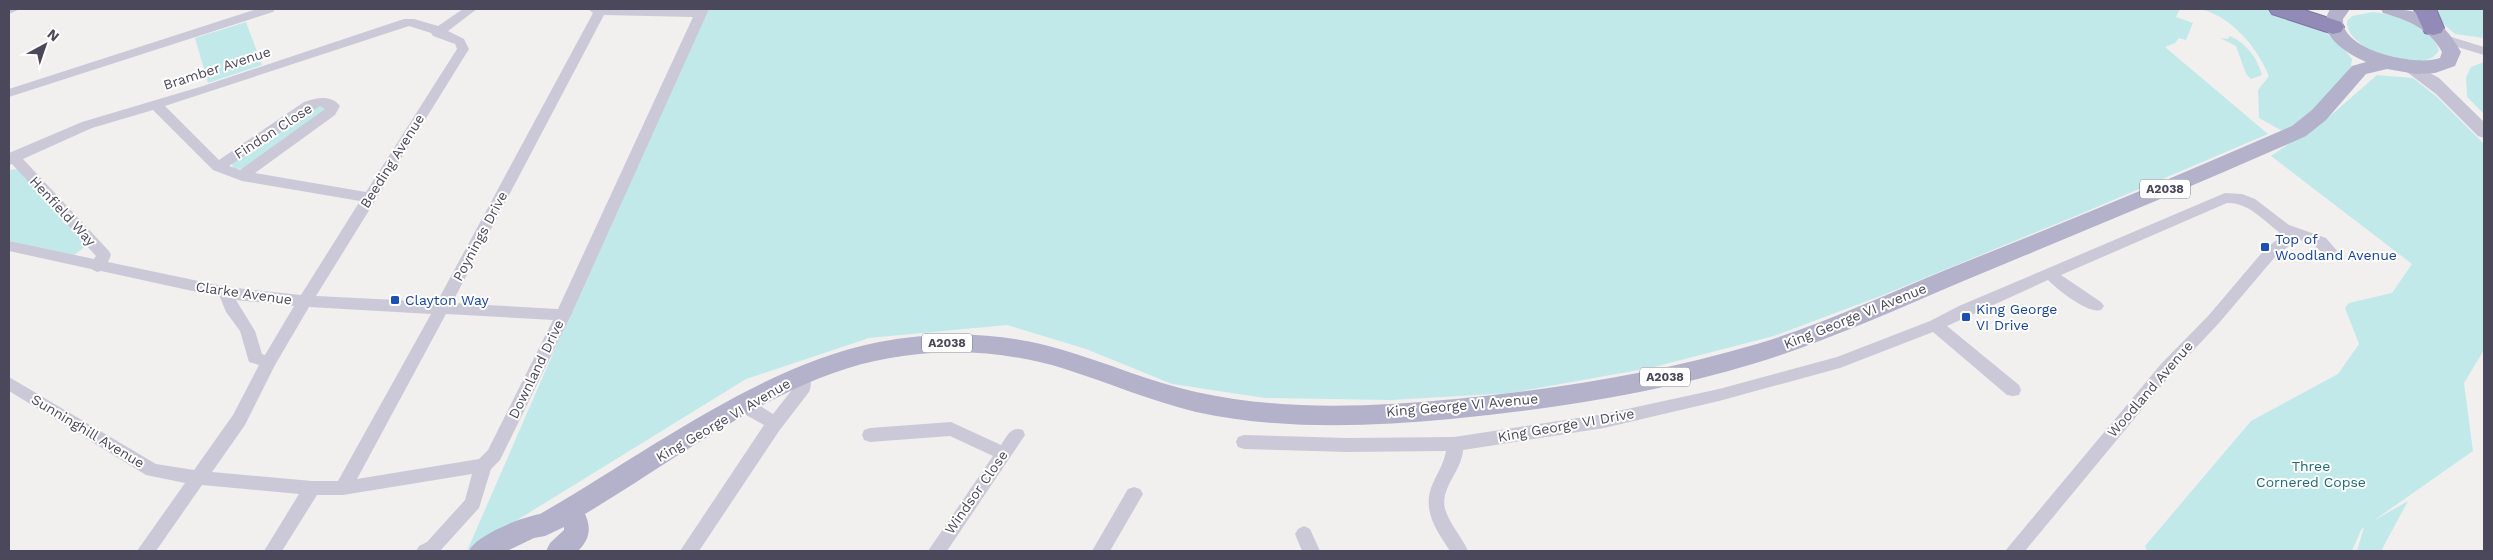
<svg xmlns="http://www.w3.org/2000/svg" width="2493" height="560" viewBox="0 0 2493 560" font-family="'Work Sans',sans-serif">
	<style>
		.green { fill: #c1e9ea }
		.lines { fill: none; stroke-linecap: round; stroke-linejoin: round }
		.highway-casing { stroke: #7e76a4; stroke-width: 2 }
		.street { fill: #cbc9d7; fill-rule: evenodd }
		.secondary { fill: #c6c3d5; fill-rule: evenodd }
		.primary { fill: #b4b1cb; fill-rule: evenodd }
		.highway { fill: #928bb8; fill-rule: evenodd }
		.transit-dot { fill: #1a4fb4; stroke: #fff; stroke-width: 2 }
		.labels { text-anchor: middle; stroke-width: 4; stroke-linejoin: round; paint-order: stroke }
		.shield { fill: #fff; stroke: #807f8c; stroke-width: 1 }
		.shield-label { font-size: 12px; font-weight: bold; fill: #4a485a }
		.street-label { font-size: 14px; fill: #4a485a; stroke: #fff }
		.transit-label { font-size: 14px; fill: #164399; stroke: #fff; text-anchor: start }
		.park-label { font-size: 14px; fill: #206974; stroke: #fff }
	</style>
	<rect width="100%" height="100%" fill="#f1f0ef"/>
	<!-- green -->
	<g class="green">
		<path d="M703 9H2185H2180L2176 17 2193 23 2186 40 2179 38 2175 43 2165 47 2268 134 2078 215 1883 295 1774 336 1650 368 1510 393 1391 400 1265 398 1172 384 1086 349 1007 325 869 338 746 379 467 551Z"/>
		<path d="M2197 9C2219 9 2242 6 2263 9 2297 12 2332 32 2352 59L2351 67 2310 116 2284 132 2259 118 2258 90 2269 76C2257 47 2229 13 2197 9Z"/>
		<path d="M2433 9H2484V38L2455 34 2430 12Z"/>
		<path d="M2373 12C2398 15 2430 24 2439 50 2427 77 2345 52 2347 21L2352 16Z"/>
		<path d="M246 22 262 65 208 83 195 38Z"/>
		<path d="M2230 36C2246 43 2257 57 2262 75L2251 79 2246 74 2236 46 2220 38 2228 39Z"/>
		<path d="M2484 62V114L2467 97 2466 77 2471 67Z"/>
		<path d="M2377 75 2413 78 2437 97 2484 144V350L2464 383 2473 451 2373 521 2408 501 2381 551H2357L2364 527 2361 530 2352 551H2147L2145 546 2251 421 2338 374 2359 344 2345 308 2349 303 2392 293 2412 264 2271 156 2330 116Z"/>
		<path d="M319 104 328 107 246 168 233 170 232 163Z"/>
		<path d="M17 169 87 245 73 256 9 241V170Z"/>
	</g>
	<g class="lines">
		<defs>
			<g id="highway">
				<path d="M2269 9H2301L2341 22 2344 27 2341 32 2333 34 2272 14Z"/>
				<path d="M2414 9H2436L2444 28 2441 33 2433 35 2425 33Z"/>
			</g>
		</defs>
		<!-- highway casing -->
		<use href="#highway" class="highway-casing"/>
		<!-- street -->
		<g class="street">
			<path d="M9 9H20L9 14Z"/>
			<path d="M257 9H275L273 12 9 97V89Z"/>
			<path d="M463 9H477L448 31 464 39 469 49 316 296 437 302 593 13 588 9H709L571 315 500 460 491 469 479 508 440 551H416L419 546 427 542 465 500 472 474 343 495H317L282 551H264L299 494 202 485 156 551H137L185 483 146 475 9 391V377L156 464 194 470 233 415 259 365 249 362 240 331 226 312 220 297 101 271 97 272 91 269 9 251V241L94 259 96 256 12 164 9 165V153L82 122 203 86 404 19H414L438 26ZM604 15 693 17 558 309 452 303ZM409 26 431 33 433 36 455 44 457 49 366 192 255 173 335 115 340 106C331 94 316 98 304 102L219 160 165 106ZM320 106 325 109 240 170 229 166ZM153 110 213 170 242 181 360 201 301 295 227 287 108 262 111 255 109 251 23 159 92 128ZM236 300 294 306 265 355 262 354 255 331ZM309 307 431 314 338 481H312L212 472 245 425 275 365ZM446 314 553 320 488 450 479 459 357 479Z"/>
			<path d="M2445 35 2484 47V55L2441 42 2439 39 2441 36Z"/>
			<path d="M2225 193 2242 194 2255 199 2289 225 2326 238 2339 253 2337 257H2327L2315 246 2293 237 2290 245 2275 257 2219 323 2173 372 2025 551H2005L2161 364 2209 315 2265 249 2278 239 2279 232C2263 220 2248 202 2227 203L2061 275 2101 302 2104 306 2101 310C2088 314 2058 290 2048 280L1947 326 2019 385 2021 390 2019 395 2013 396 2007 395 1933 332 1840 368 1719 401 1604 428 1463 450C1462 471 1440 487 1445 509 1450 525 1462 537 1468 551H1450C1436 530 1421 509 1433 483 1438 472 1444 463 1446 451L1347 452 1244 449 1238 447 1236 442 1238 437 1244 435 1347 438 1454 437 1604 414 1719 389 1837 357 1930 321 1959 306Z"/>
			<path d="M802 369 808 371C811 377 812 385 809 392L779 431 699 551H680L764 425 737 410 735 405 737 400C749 396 763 408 773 414L795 386 794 375 796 371Z"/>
			<path d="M951 422 1001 445C1007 436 1011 426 1023 430L1025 435 947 551H928L993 456 950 436 870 442 864 440 862 435 864 430 870 428Z"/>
			<path d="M1134 487 1140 489 1143 494 1110 551H1092L1128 489Z"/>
			<path d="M1304 526 1310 529 1320 551H1302L1295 534 1298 529Z"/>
		</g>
		<!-- secondary -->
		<path class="secondary" d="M2412 63 2439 78 2484 122V138L2478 136 2436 94 2403 69 2406 65Z"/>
		<!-- primary -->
		<path class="primary" d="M2330 9H2350L2343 19C2340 50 2416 67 2440 58L2442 52C2430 29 2408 20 2383 13L2381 9C2422 9 2440 15 2461 52L2455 66 2435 73 2416 74 2387 69 2366 74 2326 120 2306 136C2192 187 2076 234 1961 282 1893 311 1827 341 1756 363 1657 393 1554 409 1451 419 1366 427 1279 430 1196 412 1151 401 1109 383 1065 369 1004 350 938 347 875 361 776 382 672 462 585 514 592 529 589 540 578 551H546L550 543 564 530V527L545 536 534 538 507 551H469C476 535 522 517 540 514 644 454 761 365 879 342 940 330 1003 332 1063 350 1108 363 1150 382 1196 392 1281 411 1370 407 1456 399 1557 389 1659 373 1757 344 1823 324 1885 295 1948 269 2063 223 2178 176 2292 126L2312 110 2352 66 2366 62C2350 55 2327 41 2324 22Z"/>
		<!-- highway -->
		<use href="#highway" class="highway"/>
	</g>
	<!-- markers -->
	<g class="transit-dot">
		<rect x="2260" y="242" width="10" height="10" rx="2.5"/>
		<rect x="390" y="295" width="10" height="10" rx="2.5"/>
		<rect x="1961" y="312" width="10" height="10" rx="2.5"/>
	</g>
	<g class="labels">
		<!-- shield labels -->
		<g class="shield">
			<rect x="2140" y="179.5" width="50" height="19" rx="4"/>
			<rect x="922" y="333.5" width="50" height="19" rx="4"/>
			<rect x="1640" y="367.5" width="50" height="19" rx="4"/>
		</g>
		<g class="shield-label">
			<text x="2165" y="193">A2038</text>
			<text x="947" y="347">A2038</text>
			<text x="1665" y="381">A2038</text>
		</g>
		<!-- street labels -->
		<g class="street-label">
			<text transform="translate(217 68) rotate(-18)" y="5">Bramber Avenue</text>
			<text transform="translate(273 131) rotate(-33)" y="5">Findon Close</text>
			<text transform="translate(392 161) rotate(-58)" y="5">Beeding Avenue</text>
			<text transform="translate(63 211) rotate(47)" y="5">Henfield Way</text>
			<text transform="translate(480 236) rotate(-62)" y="5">Poynings Drive</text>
			<text transform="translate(244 293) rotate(8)" y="5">Clarke Avenue</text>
			<text transform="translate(1855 316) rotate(-22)" y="5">King George VI Avenue</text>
			<text transform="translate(536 369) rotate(-64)" y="5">Downland Drive</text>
			<text transform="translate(2150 389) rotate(-49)" y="5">Woodland Avenue</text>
			<text transform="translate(1462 405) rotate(-5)" y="5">King George VI Avenue</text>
			<text transform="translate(723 420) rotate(-30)" y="5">King George VI Avenue</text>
			<text transform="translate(1566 425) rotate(-10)" y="5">King George VI Drive</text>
			<text transform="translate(88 431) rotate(31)" y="5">Sunninghill Avenue</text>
			<text transform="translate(976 492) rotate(-55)" y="5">Windsor Close</text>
		</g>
		<!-- transit labels -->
		<g class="transit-label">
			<text x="2275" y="244">Top of<tspan x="2275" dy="16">Woodland Avenue</tspan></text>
			<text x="405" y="305">Clayton Way</text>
			<text x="1976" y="314">King George<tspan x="1976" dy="16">VI Drive</tspan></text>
		</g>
		<!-- park labels -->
		<g class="park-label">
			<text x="2311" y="471">Three<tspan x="2311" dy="16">Cornered Copse</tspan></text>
		</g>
	</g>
	<!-- border -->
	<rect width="2493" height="560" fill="none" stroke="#4a485a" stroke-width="20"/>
	<!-- north arrow -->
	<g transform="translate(45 45) rotate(40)" stroke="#ffffff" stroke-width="4" paint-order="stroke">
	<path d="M0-4L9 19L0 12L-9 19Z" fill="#4a485a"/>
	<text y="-8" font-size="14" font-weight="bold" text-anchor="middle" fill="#4a485a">N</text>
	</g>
</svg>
